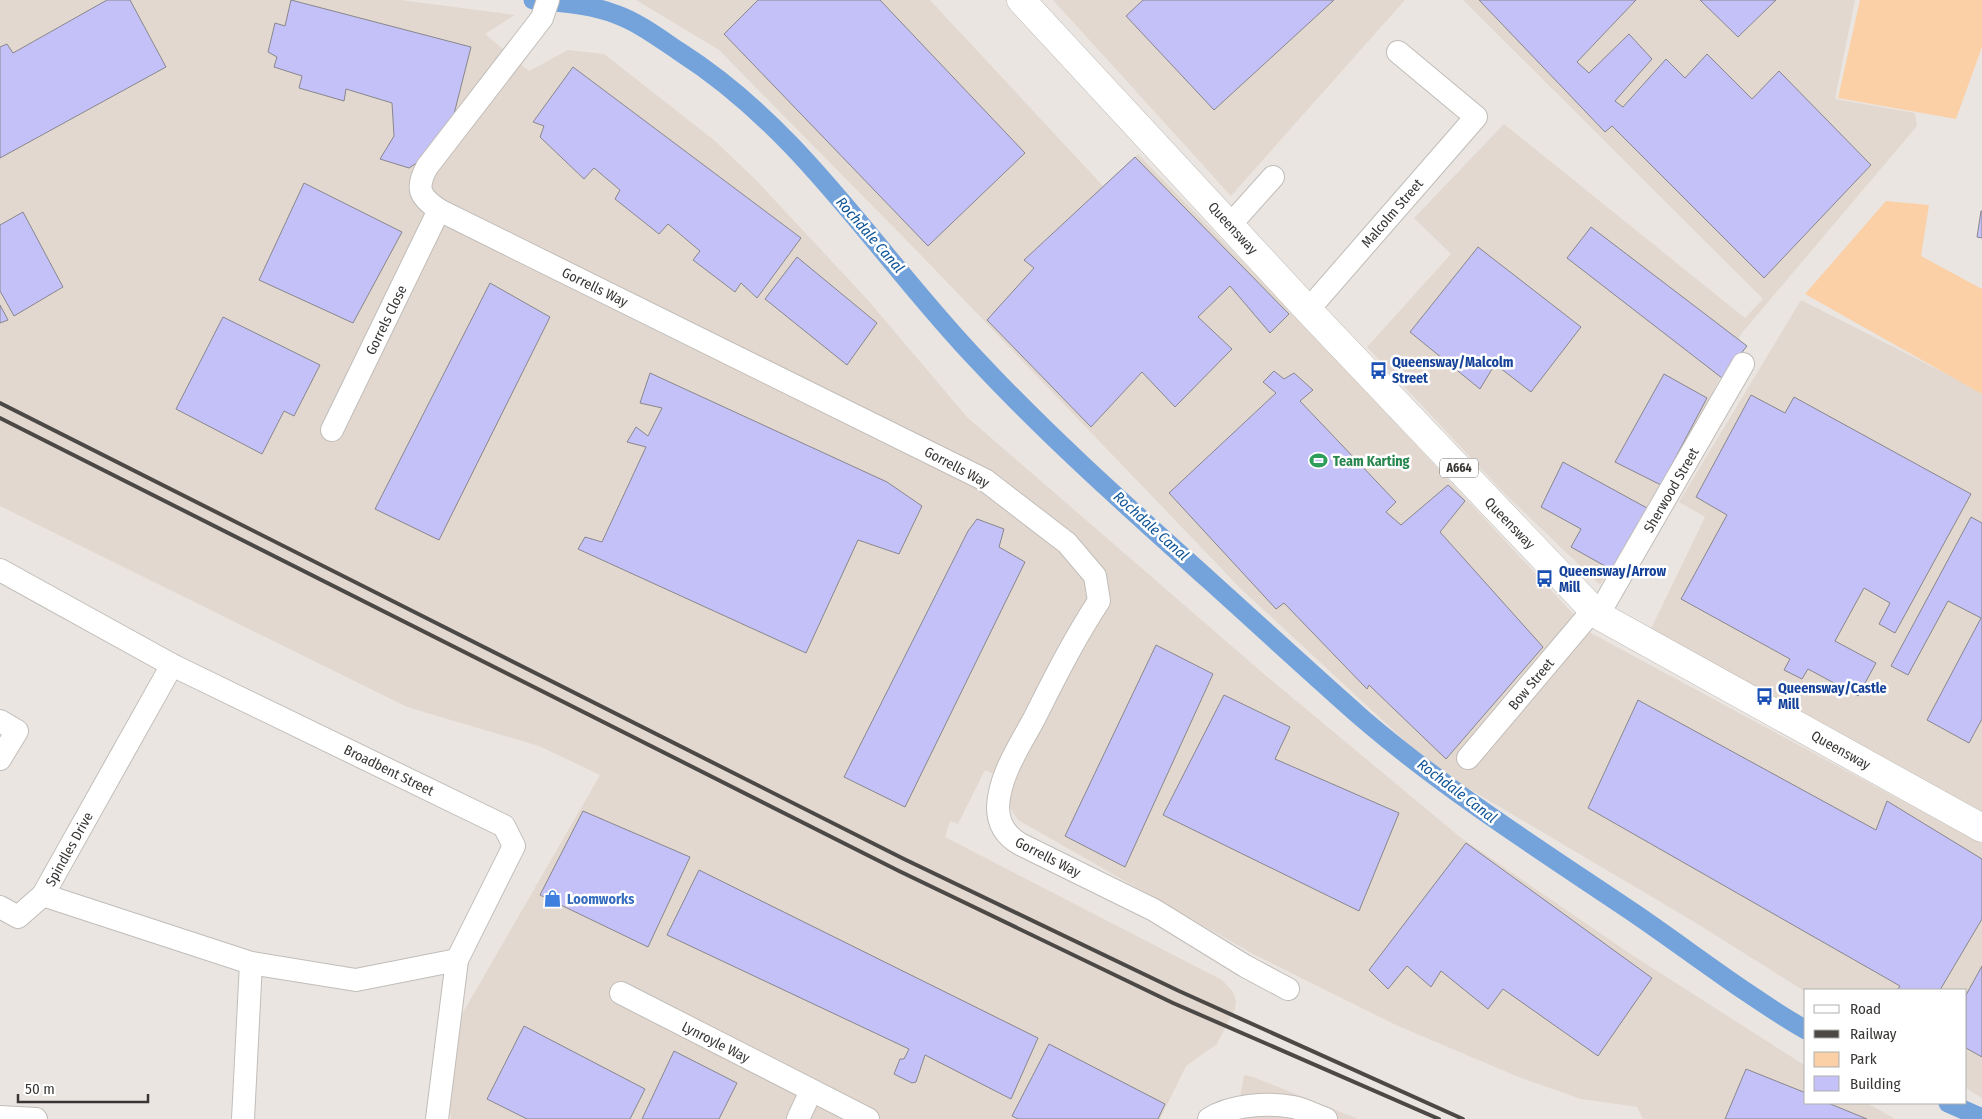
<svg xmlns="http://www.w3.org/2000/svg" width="1982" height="1119" viewBox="0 0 1982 1119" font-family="'Fira Sans Condensed',sans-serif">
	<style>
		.built { fill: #e3d8cf }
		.green { fill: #fbd0a7 }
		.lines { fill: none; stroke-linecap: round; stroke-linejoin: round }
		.canal { stroke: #74a3dc; stroke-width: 19 }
		.building { fill: #c4c0f8; stroke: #87878c }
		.minor-casing { stroke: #c1bdb9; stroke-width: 24 }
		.major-casing { stroke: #c1bdb9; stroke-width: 29 }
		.minor { stroke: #fff; stroke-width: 22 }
		.major { stroke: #fff; stroke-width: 28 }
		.rail { stroke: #4b4846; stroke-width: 4 }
		.labels { text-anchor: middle; stroke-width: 5; stroke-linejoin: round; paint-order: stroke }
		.shield { fill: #fff; stroke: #747271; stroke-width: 1 }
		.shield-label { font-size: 12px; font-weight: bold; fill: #383634 }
		.street-label { font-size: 14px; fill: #383634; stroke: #fff }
		.transit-label { font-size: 14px; font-weight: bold; fill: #164399; stroke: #fff; text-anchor: start }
		.leisure-label { font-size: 14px; font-weight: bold; fill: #27864d; stroke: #fff; text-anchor: start }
		.shop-label { font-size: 14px; font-weight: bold; fill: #366cbe; stroke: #fff; text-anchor: start }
		.water-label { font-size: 15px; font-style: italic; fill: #0f5497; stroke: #fff }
	</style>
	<rect width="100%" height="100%" fill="#eae5e1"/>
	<!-- built -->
	<g class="built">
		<path d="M0 0H401L515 15 485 34 529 71 568 50 604 54 714 140 756 180 867 299 967 417 1264 674 1460 837 1632 955 1806 1066V1103H1867L1895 1119H1643L1637 1107 1581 1099 1521 1078 1398 1026 1253 954 1018 820 1008 805 1014 784 985 770 958 824 950 821 945 837 1222 980 1233 992 1236 1001 1235 1009 1217 1044 1186 1066 1160 1119H451L443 1047 600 775 539 746 407 707 0 506Z"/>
		<path d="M636 0H930L1103 186 1138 154 1306 327 1591 633 1982 844V1098L1966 1088V990H1806V992L1696 923 1434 768 1240 588 919 253 719 50Z"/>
		<path d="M1053 0H1405L1231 196Z"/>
		<path d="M1463 0H1855L1835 99 1915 113 1917 126 1741 334 1701 417 1600 585 1502 491 1367 347 1451 254 1414 218 1504 124 1745 318 1763 299Z"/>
		<path d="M1801 300 1982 392V816L1649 633 1705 517 1679 502Z"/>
		<path d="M1244 1075 1253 1077 1358 1119H1244L1240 1098Z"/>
	</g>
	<!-- green -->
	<g class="green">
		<path d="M1860 0H1982V47L1956 119 1838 98Z"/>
		<path d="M1886 201 1929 205 1921 256 1982 289V394L1805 294Z"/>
	</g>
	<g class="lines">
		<!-- canal -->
		<g class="canal">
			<path d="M533 0C560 3 590 4 615 14 638 22 659 38 680 52 804 131 879 258 979 362 1051 439 1130 509 1209 580 1260 626 1311 673 1363 719 1447 791 1542 851 1634 913 1691 952 1746 995 1806 1030"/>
			<path d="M1948 1103 1982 1118"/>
		</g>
	</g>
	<!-- building -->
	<g class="building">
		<path d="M107 0H130L166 67 0 158V47L7 44 13 53Z"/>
		<path d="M291 0 471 47 454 114 442 146 409 168 380 159 394 136 392 103 346 89 344 101 299 88 302 76 274 67 277 57 268 52 275 23 285 26Z"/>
		<path d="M758 0H880L1025 153 928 246 724 34Z"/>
		<path d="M1143 0H1334L1214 110 1126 16Z"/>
		<path d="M1479 0H1636L1577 62 1589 73 1629 34 1652 59 1615 101 1623 107 1666 59 1685 78 1707 54 1752 99 1779 71 1871 165 1764 278 1612 126 1605 132Z"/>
		<path d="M1700 0H1776L1738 37Z"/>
		<path d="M573 67 801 238 757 298 741 283 735 292 693 260 700 251 668 224 659 234 615 199 620 190 594 168 584 179 540 137 544 126 533 122Z"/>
		<path d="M1135 157 1289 314 1270 333 1230 286 1198 317 1232 349 1175 407 1142 372 1091 427 987 320 1034 268 1024 260Z"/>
		<path d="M304 183 402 232 353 323 259 280Z"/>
		<path d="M1981 211H1982V238L1977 237Z"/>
		<path d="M23 212 63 287 14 316 0 291V225Z"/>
		<path d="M1591 227 1747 346 1722 378 1567 258Z"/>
		<path d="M1478 247 1581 327 1531 392 1495 364 1480 389 1410 332Z"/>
		<path d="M797 257 877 323 847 365 765 299Z"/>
		<path d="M490 283 550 317 439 540 375 509Z"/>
		<path d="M0 305 8 320 0 323Z"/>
		<path d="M223 317 320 365 294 416 284 411 262 454 176 409Z"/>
		<path d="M1274 371 1284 379 1294 373 1313 390 1300 401 1396 502 1386 512 1401 525 1448 485 1465 501 1440 532 1543 647 1446 759 1369 685 1367 689 1284 603 1276 609 1169 493 1276 393 1263 382Z"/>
		<path d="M650 373 887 482 922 506 899 554 858 540 806 653 578 549 585 537 602 542 646 447 627 442 636 427 648 436 662 408 640 403Z"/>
		<path d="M1664 374 1707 398 1661 485 1615 462Z"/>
		<path d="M1751 395 1785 413 1794 397 1971 494 1895 633 1879 624 1890 603 1864 588 1835 641 1876 663 1858 696 1808 669 1802 679 1784 670 1790 659 1681 599 1727 515 1696 497Z"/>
		<path d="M1563 462 1647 508 1612 570 1571 547 1581 529 1541 507Z"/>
		<path d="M1971 517 1982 523V719L1969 743 1927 720 1981 618 1948 601 1908 675 1891 666Z"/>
		<path d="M977 519 1004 529 999 547 1025 562 905 807 844 777 968 531Z"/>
		<path d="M1156 645 1213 674 1125 867 1065 836Z"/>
		<path d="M1224 695 1290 727 1275 759 1399 813 1359 911 1163 815Z"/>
		<path d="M1638 700 1876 830 1887 801 1982 859V919L1940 990H1897L1900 986 1588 808Z"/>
		<path d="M583 811 690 857 648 947 540 895Z"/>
		<path d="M1466 843 1652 978 1598 1056 1503 989 1488 1009 1441 971 1431 987 1407 966 1388 989 1369 970Z"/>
		<path d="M699 870 1038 1038 1011 1099 925 1055 916 1082 912 1083 894 1074 900 1059H904L909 1049 667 935Z"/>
		<path d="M1982 966V1057L1966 1048V995Z"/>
		<path d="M524 1026 645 1089 630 1119H527L487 1099Z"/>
		<path d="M1049 1044 1165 1104 1158 1119H1018L1012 1116Z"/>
		<path d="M674 1051 737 1083 719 1119H642Z"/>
		<path d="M1746 1069 1806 1093V1103H1828L1867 1119H1725Z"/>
	</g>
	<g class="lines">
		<defs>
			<g id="minor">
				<path d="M548 0 542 18 427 167C415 189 420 197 439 210L985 480 1067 543 1095 576 1099 601C1074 639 1054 679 1034 719 1020 745 999 776 998 807 998 824 1006 836 1020 844L1154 910 1245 966 1288 989"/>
				<path d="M1230 225 1273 177"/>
				<path d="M1308 310 1476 117 1398 52"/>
				<path d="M332 430 439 210"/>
				<path d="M0 570 172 665 504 826 514 846 457 960 437 1119"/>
				<path d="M1598 615 1743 364"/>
				<path d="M172 665 43 895 251 963"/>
				<path d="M0 721 17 731 0 759"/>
				<path d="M1468 758 1593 610"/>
				<path d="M0 907 18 917 43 895"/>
				<path d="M621 993 868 1119"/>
				<path d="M0 1117 36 1119"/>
				<path d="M243 1119 251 963 356 980 457 960"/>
				<path d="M798 1119 811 1091"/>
				<path d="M1209 1119C1230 1105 1268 1102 1293 1107 1304 1109 1315 1115 1326 1119"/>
			</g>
			<path id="major" d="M1021 0 1308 310 1598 615 1982 828"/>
		</defs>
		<!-- minor casing -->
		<use href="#minor" class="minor-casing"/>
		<!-- major casing -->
		<use href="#major" class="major-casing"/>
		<!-- minor -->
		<use href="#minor" class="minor"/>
		<!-- major -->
		<use href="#major" class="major"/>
		<!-- rail -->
		<g class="rail">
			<path d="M0 403 904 859 1179 991 1463 1119"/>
			<path d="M0 418 899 871 1173 1003 1439 1119"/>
		</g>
	</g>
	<!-- icons -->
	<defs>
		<symbol id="bus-bare" viewBox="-9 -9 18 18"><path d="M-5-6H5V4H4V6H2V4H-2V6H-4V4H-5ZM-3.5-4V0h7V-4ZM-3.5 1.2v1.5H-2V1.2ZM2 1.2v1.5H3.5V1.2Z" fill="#1a4fb4" stroke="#fff" stroke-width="2.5" paint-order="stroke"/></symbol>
		<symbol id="stadium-bare" viewBox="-9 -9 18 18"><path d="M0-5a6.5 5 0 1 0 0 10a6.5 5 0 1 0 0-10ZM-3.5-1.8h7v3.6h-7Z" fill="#2e9e5b" stroke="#fff" stroke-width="2.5" paint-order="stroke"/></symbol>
		<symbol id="shop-bare" viewBox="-9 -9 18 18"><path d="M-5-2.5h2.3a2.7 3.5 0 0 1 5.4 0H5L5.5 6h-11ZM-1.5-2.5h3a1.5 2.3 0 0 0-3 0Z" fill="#3f7fe0" stroke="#fff" stroke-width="2.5" paint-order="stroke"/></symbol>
	</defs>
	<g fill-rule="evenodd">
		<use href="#bus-bare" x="1366" y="358" width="25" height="25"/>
		<use href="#stadium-bare" x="1306" y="448" width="25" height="25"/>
		<use href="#bus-bare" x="1532" y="566" width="25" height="25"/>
		<use href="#bus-bare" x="1752" y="684" width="25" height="25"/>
		<use href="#shop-bare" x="540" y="886" width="25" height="25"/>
	</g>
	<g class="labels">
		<!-- shield labels -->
		<rect class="shield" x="1440" y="458.5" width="38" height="19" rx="4"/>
		<g class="shield-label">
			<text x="1459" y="472">A664</text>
		</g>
		<!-- street labels -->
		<g class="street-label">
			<text transform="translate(1392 213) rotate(-49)" y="5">Malcolm Street</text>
			<text transform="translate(1233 228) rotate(47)" y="5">Queensway</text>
			<text transform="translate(595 287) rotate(26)" y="5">Gorrells Way</text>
			<text transform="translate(386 320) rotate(-64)" y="5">Gorrels Close</text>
			<text transform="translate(957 467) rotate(28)" y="5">Gorrells Way</text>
			<text transform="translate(1671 490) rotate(-60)" y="5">Sherwood Street</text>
			<text transform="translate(1510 523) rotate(46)" y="5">Queensway</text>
			<text transform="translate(1531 684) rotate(-50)" y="5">Bow Street</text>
			<text transform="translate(1841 750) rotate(29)" y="5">Queensway</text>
			<text transform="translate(389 770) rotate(26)" y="5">Broadbent Street</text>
			<text transform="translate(69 849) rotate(-61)" y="5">Spindles Drive</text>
			<text transform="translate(1048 857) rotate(27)" y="5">Gorrells Way</text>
			<text transform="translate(716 1042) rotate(27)" y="5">Lynroyle Way</text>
		</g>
		<!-- transit labels -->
		<g class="transit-label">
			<text x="1392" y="367">Queensway/Malcolm<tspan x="1392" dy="16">Street</tspan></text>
			<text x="1559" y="576">Queensway/Arrow<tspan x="1559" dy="16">Mill</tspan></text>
			<text x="1778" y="693">Queensway/Castle<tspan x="1778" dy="16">Mill</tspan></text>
		</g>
		<!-- leisure labels -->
		<g class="leisure-label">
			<text x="1333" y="466">Team Karting</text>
		</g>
		<!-- shop labels -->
		<g class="shop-label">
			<text x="567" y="904">Loomworks</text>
		</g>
		<!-- water labels -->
		<g class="water-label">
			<text transform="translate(870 235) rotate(49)" y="5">Rochdale Canal</text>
			<text transform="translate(1151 526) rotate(42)" y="5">Rochdale Canal</text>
			<text transform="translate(1457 791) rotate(37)" y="5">Rochdale Canal</text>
		</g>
	</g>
	<!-- legend -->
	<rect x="1804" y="989" width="162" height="115" fill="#ffffff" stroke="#afafae"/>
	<rect x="1814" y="1005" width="25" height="8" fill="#ffffff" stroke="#afafae"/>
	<text x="1850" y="1014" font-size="15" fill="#383634">Road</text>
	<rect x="1814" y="1030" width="25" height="8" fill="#4b4846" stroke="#afafae"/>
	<text x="1850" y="1039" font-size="15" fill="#383634">Railway</text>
	<rect x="1814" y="1052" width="25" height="15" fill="#fbd0a7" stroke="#afafae"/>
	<text x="1850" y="1064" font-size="15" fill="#383634">Park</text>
	<rect x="1814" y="1076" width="25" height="15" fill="#c4c0f8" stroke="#afafae"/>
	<text x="1850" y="1089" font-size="15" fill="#383634">Building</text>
	<!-- scale -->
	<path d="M18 1094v8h130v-8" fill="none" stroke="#383634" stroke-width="2.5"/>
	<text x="25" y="1094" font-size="15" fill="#383634" stroke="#ffffff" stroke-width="4" paint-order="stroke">50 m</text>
</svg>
